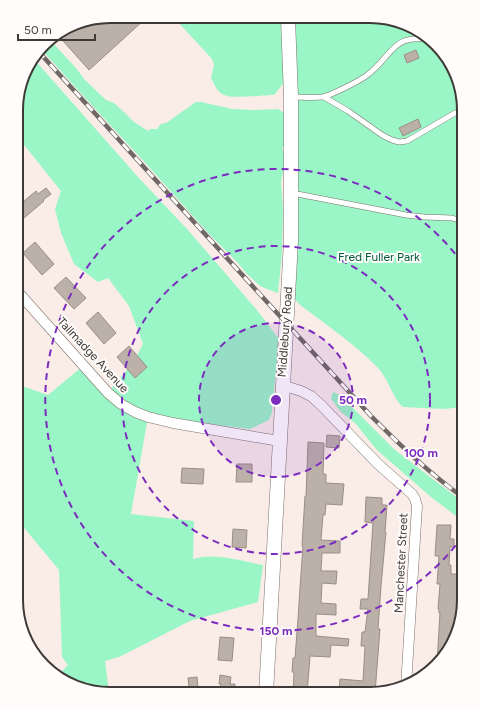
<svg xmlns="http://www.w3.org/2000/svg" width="480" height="710" viewBox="0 0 480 710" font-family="Figtree,sans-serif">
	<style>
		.green { fill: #9af6c6 }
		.building { fill: #bbb1a9; stroke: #988e86 }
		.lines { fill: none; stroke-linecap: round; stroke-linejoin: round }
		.lane-casing { stroke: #7b706b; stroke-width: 6 }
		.street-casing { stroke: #7b706b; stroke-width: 11 }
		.secondary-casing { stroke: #7b706b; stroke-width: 15 }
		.lane { stroke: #fff; stroke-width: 5 }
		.street { stroke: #fff; stroke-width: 10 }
		.secondary { stroke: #fff; stroke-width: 14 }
		.rail-casing { stroke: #6f6865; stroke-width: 4.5 }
		.rail { stroke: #fffcfb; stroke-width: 3; stroke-dasharray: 9; stroke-linecap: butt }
		.ring { fill: none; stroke: #7b2cbf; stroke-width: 2; stroke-dasharray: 7 5 }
		.labels { text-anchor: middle; stroke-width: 4; stroke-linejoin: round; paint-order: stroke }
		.park-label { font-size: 12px; fill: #015838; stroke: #fffcfb }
		.street-label { font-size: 12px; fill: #3f3a38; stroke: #fffcfb }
		.rim { fill: none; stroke: #3f3a38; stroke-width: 2 }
		.centre { fill: #7b2cbf; stroke: #fffcfb; stroke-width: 2 }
		.ring-label { font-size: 12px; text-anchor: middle; font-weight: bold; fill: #7b2cbf; stroke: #fffcfb; stroke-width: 4; stroke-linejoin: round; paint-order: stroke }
	</style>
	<rect width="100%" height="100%" fill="#faede7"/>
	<!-- green -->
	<g class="green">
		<path d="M388 18 427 36 457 74 464 110V407L443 409 403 407C393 399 388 378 378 368 355 344 325 324 299 304L294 298 293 19Z"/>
		<path d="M282 19 286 80 274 95C263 95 233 99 224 95 217 92 215 85 211 78L214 65 212 59 176 20Z"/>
		<path d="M49 39 76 68 85 80 106 100 114 103 125 113 134 122 148 131 150 129H157L161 124 166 123 196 102H201L232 109 254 110 278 109 284 113 285 146 282 148 286 159 281 182 283 210 282 253 278 293 267 289 260 286 247 274 237 262 208 233 149 167 86 99 40 48Z"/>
		<path d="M33 58 138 177 188 230 256 309 279 339 272 412 269 420 250 429 148 417 131 514 194 521 193 559C214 552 242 561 263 565L258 602 190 621 119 657 105 661 109 693H97L57 676 68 665 62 657 59 570 16 518V384L48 395 83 366 108 393 134 361 143 344 129 306 108 278 98 282 74 264 61 233 55 209 61 191 17 136V97L28 63Z"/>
		<path d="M334 392 342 397 395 450 464 503V522L431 497 377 450 355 423 341 412 331 399 332 394Z"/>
	</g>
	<!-- building -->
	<g class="building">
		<path d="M144 20 89 70 57 34 79 21Z"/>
		<path d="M416 50 419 58 407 63 404 55Z"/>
		<path d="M418 119 421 127 403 136 399 128Z"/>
		<path d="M46 188 51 194 43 200 44 201 17 224V207L36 191 38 194Z"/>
		<path d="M35 242 54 264 42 275 23 253Z"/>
		<path d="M66 277 86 298 74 309 54 288Z"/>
		<path d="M98 312 116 333 104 344 86 323Z"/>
		<path d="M129 346 147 367 135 378 117 357Z"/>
		<path d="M327 435 340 436 339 448 326 447Z"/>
		<path d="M308 442 324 443 323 474H326V483L344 484 342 505 326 504 325 515H323L321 540 340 541V553H322L321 571H337L336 584 322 583 321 603 336 604V615L316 614V636L349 639 348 646 331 645 330 657 310 656 307 694H293L294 672H292L293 658H295L298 619 300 588 303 546H302L305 496H306Z"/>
		<path d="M237 464H252V482H236Z"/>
		<path d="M182 468 204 469 203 484 181 483Z"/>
		<path d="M366 497 382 498V505H387L385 532H386L381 586 378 629H380L375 693 370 694H345V692H339L340 679 363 681 365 646H361L362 632H365L368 609H360L361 599H368L373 523 365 522Z"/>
		<path d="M437 525H451L450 539H454V547H450L449 565H451V574H461V581H464V592H458L455 629 445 657 437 663 440 613H439V609H438L440 584H437L439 556H435Z"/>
		<path d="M233 529 247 530 246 548 232 547Z"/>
		<path d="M220 637 234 638 232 661 218 660Z"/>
		<path d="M220 675 231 677 230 684H235L234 694H220L221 684H219Z"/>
		<path d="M197 677 198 687H189L188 678Z"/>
	</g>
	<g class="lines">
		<defs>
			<g id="lane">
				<path d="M292 97C302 97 312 98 322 97 330 96 359 81 366 76 393 57 390 33 431 40"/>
				<path d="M324 97 348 111 382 135 392 140 399 142 407 141 455 113 464 110"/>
				<path d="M292 193 406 215 424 217 452 218 464 222"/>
			</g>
			<g id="street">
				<path d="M17 291 108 393 121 404 135 412 148 417 173 423 279 441"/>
				<path d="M282 385 301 391 311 396 321 405 378 464 412 494 415 499 417 506 406 687"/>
			</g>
			<path id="secondary" d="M266 694 291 241V97L288 19"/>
		</defs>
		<!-- lane casing -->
		<use href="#lane" class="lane-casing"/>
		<!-- street casing -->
		<use href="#street" class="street-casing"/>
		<!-- secondary casing -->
		<use href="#secondary" class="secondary-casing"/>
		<!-- lane -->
		<use href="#lane" class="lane"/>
		<!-- street -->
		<use href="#street" class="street"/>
		<!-- secondary -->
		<use href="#secondary" class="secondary"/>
		<defs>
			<path id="rail" d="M38 51 371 416C400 445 430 474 464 498"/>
		</defs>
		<!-- rail casing -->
		<use href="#rail" class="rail-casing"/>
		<!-- rail -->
		<use href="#rail" class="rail"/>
	</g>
	<!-- distance rings -->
	<circle cx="276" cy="400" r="77" fill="#7b2cbf" fill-opacity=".12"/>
	<g class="ring">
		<circle cx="276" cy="400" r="77"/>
		<circle cx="276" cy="400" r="154"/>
		<path d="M463 536A231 231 0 1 1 463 264"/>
	</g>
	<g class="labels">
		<!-- park labels -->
		<g class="park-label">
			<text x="379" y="261">Fred Fuller Park</text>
		</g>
		<!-- street labels -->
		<g class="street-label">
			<text transform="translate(285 332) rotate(-86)" y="4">Middlebury Road</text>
			<text transform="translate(93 355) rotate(47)" y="4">Tallmadge Avenue</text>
			<text transform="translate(401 563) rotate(-87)" y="4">Manchester Street</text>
		</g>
	</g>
	<!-- crop -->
	<path d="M0 0H480V710H0ZM110 23H370A87 87 0 0 1 457 110V600A87 87 0 0 1 370 687H110A87 87 0 0 1 23 600V110A87 87 0 0 1 110 23Z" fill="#fffcfb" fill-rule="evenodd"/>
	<path class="rim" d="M110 23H370A87 87 0 0 1 457 110V600A87 87 0 0 1 370 687H110A87 87 0 0 1 23 600V110A87 87 0 0 1 110 23Z"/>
	<circle cx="276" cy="400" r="6" class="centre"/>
	<g class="ring-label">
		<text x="353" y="404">50 m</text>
		<text x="421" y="457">100 m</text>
		<text x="276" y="635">150 m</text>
	</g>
	<!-- scale -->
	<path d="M18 34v6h77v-6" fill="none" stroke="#3f3a38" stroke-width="2"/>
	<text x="24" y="34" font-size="12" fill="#3f3a38" stroke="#fffcfb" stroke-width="3" paint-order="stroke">50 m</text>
</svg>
